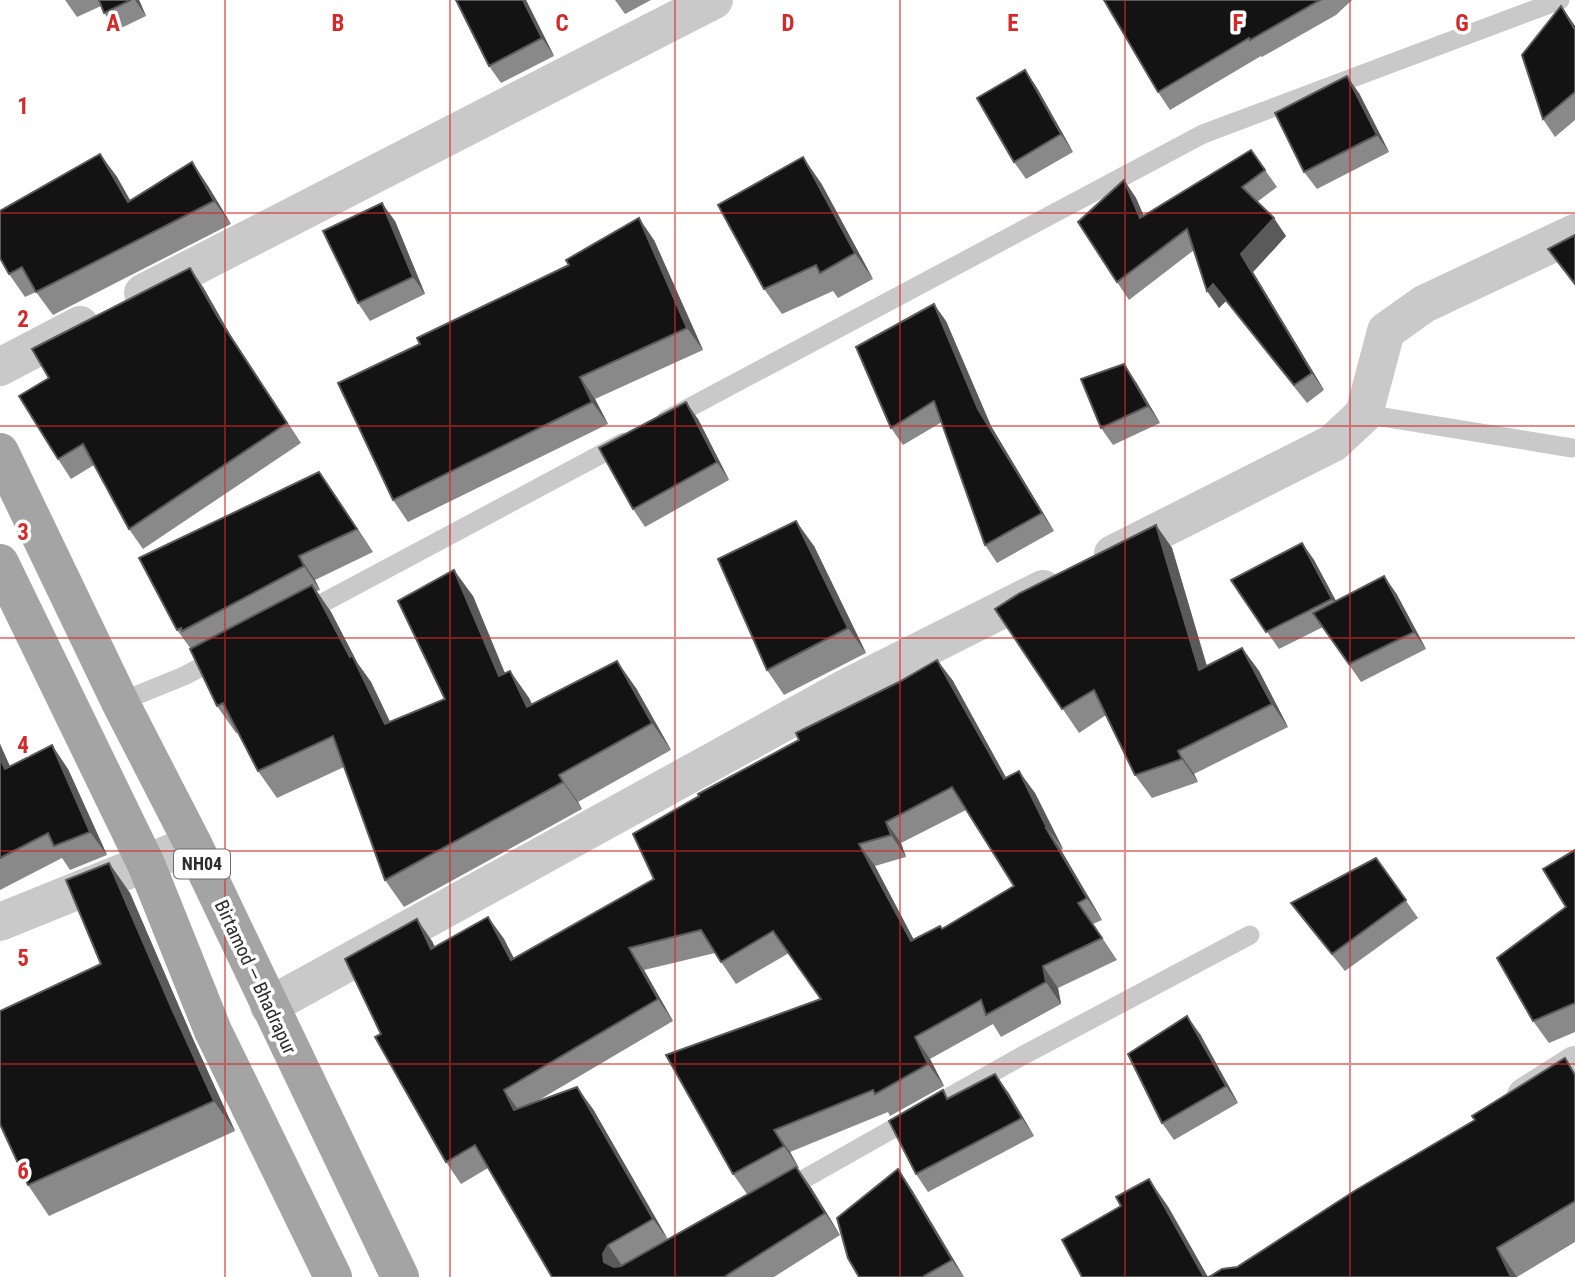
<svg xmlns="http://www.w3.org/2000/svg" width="1575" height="1277" viewBox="0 0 1575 1277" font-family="'Roboto Condensed',sans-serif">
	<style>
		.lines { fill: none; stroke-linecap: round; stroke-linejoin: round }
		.service { stroke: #c9c9c9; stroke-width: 19 }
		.minor { stroke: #c9c9c9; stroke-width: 38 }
		.primary { stroke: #a4a4a4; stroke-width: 38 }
		.wall { fill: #898989; fill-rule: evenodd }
		.shaded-wall { fill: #5a5a5a }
		.building { fill: #131313; stroke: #5a5a5a; stroke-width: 2; fill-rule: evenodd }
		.grid { fill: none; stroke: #d62828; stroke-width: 2; stroke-opacity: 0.55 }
		.labels { text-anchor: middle; stroke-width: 7; stroke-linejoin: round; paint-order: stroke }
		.shield { fill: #fff; stroke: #6b6b6b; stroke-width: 2 }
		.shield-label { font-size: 18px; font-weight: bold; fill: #2c2c2c }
		.street-label { font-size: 19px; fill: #2c2c2c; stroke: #fff }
		.grid-label { font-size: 23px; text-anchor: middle; font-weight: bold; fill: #d62828; stroke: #fff; stroke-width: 7; stroke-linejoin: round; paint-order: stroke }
	</style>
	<rect width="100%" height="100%" fill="#fff"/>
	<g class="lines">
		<!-- service -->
		<g class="service">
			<path d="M1364 414 1572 448"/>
			<path d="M666 420 1203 134 1560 0"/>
			<path d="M302 614 624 442"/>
			<path d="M120 702 184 676 222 656"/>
			<path d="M781 1192 1020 1057 1250 935"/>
		</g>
		<!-- minor -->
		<g class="minor">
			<path d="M143 293 714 0"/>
			<path d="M0 367 80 325"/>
			<path d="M1113 554 1333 443 1364 414 1386 331 1424 304 1575 233"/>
			<path d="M0 922 193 844"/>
			<path d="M269 1006 846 688 1043 589"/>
			<path d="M1526 1096 1575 1065"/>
		</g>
		<!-- primary -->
		<g class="primary">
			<path d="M0 452 120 702 193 844 400 1277"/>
			<path d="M0 563 146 864 213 1031 333 1277"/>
		</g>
	</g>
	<!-- wall -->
	<g class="wall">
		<path d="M65 0H139L146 16 117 30 104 13 101 6 77 17Z"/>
		<path d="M456 0H526L554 56 501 83 489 66Z"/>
		<path d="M615 0H651L625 14Z"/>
		<path d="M1104 0H1352L1336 15 1262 57 1261 56 1170 110 1158 92Z"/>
		<path d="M1561 6 1575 26V120L1555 137 1543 119Z"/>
		<path d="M1025 70 1037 88 1073 152 1026 179 1014 162Z"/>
		<path d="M1359 93 1389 152 1317 189 1304 172Z"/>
		<path d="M1251 150 1277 187 1257 202 1286 236 1253 272 1324 390 1307 403 1226 301 1219 308 1194 250 1129 300 1117 282 1124 180 1136 198 1144 216Z"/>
		<path d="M100 154 117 177 130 200 192 162 208 186 231 224 53 315 36 292 25 297 9 274Z"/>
		<path d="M821 183 873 279 838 298 833 291 782 314 764 289Z"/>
		<path d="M395 221 425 294 370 321 358 303Z"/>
		<path d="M1575 235V285L1548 249Z"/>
		<path d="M654 240 703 350 595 399 608 424 408 522 393 500Z"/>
		<path d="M203 287 231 336 301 443 143 549 129 529 94 465 71 479 58 459Z"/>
		<path d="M946 321 991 426 1054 531 997 563 985 545 942 422 903 445 891 428Z"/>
		<path d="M1136 382 1160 423 1113 445 1101 428Z"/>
		<path d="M698 419 729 480 645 527 633 509Z"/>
		<path d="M335 495 373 552 315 580 320 590 317 591 331 612 358 664 371 682 390 722 445 699 473 596 505 673 510 671 529 698 532 704 636 688 671 750 578 802 582 809 404 907 385 880 344 767 277 798 258 771 238 732 236 733 217 706 191 649 177 630Z"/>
		<path d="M1156 525 1172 548 1207 666 1242 648 1259 671 1288 727 1194 774 1198 782 1152 798 1135 775 1106 715 1079 733 995 609Z"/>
		<path d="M1302 543 1314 560 1336 601 1396 593 1426 649 1361 682 1323 627 1279 649 1231 580Z"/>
		<path d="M814 546 866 653 784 695 767 670Z"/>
		<path d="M937 660 953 681 1006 778 1035 793 1063 849 1061 850 1102 920 1093 924 1117 960 1058 988 1061 1004 1001 1037 993 1024 930 1059 944 1086 890 1116 888 1112 790 1152 799 1168H798L812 1189 840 1235 774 1277H552L488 1168 461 1184 446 1162 381 1034 432 941 435 947 488 917 504 939 514 959 654 879 799 740ZM966 810 1014 886 942 929 914 940 875 866 906 857 901 843ZM715 953 736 984 789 953 821 999 733 1174 747 1194 667 1239 593 1109 534 1103 673 1021 644 970Z"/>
		<path d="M0 744 10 766 68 769 107 855 70 870 62 858 0 890Z"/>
		<path d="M1575 850V1032L1549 1043 1533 1021 1566 907Z"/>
		<path d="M1376 858 1418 918 1345 971 1304 920 1291 903Z"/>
		<path d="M109 863 130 893 193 1039 235 1131 49 1216 28 1185 101 964Z"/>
		<path d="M1200 1034 1238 1103 1174 1140 1162 1123Z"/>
		<path d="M1575 1073V1242L1517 1277 1237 1267Z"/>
		<path d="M943 1090 948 1099 1008 1092 1034 1136 928 1192 916 1174Z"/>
		<path d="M898 1169 912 1190 964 1277H859Z"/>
	</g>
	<!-- shaded-wall -->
	<g class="shaded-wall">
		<path d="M135 0H139L146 16Z"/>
		<path d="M523 0H526L554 56 542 38Z"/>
		<path d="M1561 6 1575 26V30Z"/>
		<path d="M1025 70 1037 88 1073 152 1061 134Z"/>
		<path d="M1347 76 1359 93 1389 152 1377 135Z"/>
		<path d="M100 154 117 177 144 225 128 202Z"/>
		<path d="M803 157 821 183 873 279 855 253Z"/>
		<path d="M192 162 208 186 231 224 214 201Z"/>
		<path d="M1124 180 1136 198 1152 235 1140 218Z"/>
		<path d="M382 203 395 221 425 294 413 277Z"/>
		<path d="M639 218 654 240 703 350 687 328Z"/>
		<path d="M1274 218 1286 236 1253 272 1324 390 1312 373 1241 254Z"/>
		<path d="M190 268 203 287 231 336 301 443 217 316Z"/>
		<path d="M1213 284 1226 301 1219 308 1207 291Z"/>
		<path d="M934 304 946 321 991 426 1054 531 1042 513 978 409Z"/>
		<path d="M1124 364 1136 382 1160 423 1148 406Z"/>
		<path d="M580 377 595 399 608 424 592 402Z"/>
		<path d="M686 402 698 419 729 480 717 462Z"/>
		<path d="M319 472 335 495 373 552 357 529Z"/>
		<path d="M796 521 814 546 866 653 848 628Z"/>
		<path d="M1156 525 1172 548 1215 694 1199 670Z"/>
		<path d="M1302 543 1314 560 1344 616 1332 599Z"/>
		<path d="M299 556 315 580 320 590 304 566Z"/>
		<path d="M454 570 473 596 517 703 499 676Z"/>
		<path d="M1384 576 1396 593 1426 649 1414 632Z"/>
		<path d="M312 585 331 612 358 664 371 682 404 751 385 724Z"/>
		<path d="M1242 648 1259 671 1288 727 1272 704Z"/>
		<path d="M937 660 953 681 1019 801 1004 779Z"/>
		<path d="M617 661 636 688 671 750 652 723Z"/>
		<path d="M510 671 529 698 546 734 527 707Z"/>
		<path d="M0 744 21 792 5 769 0 758Z"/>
		<path d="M52 745 68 769 107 855 90 832Z"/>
		<path d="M1178 751 1194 774 1198 782 1182 759Z"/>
		<path d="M1019 771 1035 793 1063 849 1047 828Z"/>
		<path d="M559 775 578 802 582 809 563 782Z"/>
		<path d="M886 822 901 843 906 857 891 835Z"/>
		<path d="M1046 828 1061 850 1102 920 1087 898Z"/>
		<path d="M859 844 875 866 926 963 911 941Z"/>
		<path d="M109 863 130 893 193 1039 235 1131 214 1101 172 1009Z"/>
		<path d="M488 917 504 939 526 982 511 960Z"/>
		<path d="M417 919 432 941 446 971 431 949Z"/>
		<path d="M629 948 644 970 673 1021 658 999Z"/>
		<path d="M1043 966 1058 988 1061 1004 1046 982Z"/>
		<path d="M1187 1016 1200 1034 1238 1103 1226 1086Z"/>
		<path d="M915 1037 930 1059 944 1086 928 1064Z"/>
		<path d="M995 1074 1008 1092 1034 1136 1022 1118Z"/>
		<path d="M577 1087 593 1109 669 1241 653 1219Z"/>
		<path d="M504 1090 520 1112 514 1110Z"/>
		<path d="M774 1130 790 1152 799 1168 784 1146Z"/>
		<path d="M796 1167 812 1189 840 1235 825 1213Z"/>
		<path d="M898 1169 912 1190 964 1277 952 1260Z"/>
		<path d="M1149 1179 1169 1208 1208 1277H1204Z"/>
		<path d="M608 1245 623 1267 618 1276 604 1262 603 1254Z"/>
		<path d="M1497 1248 1517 1277H1511Z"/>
	</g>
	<!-- building -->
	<g class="building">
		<path d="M99 0H131L104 13Z"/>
		<path d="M456 0H523L542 38 489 66Z"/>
		<path d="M1104 0H1320L1250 40 1249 38 1158 92Z"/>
		<path d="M1561 6 1575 30V92L1543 119 1522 55Z"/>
		<path d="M1025 70 1061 134 1014 162 977 98Z"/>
		<path d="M1347 76 1377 135 1304 172 1275 113Z"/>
		<path d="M1251 150 1265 170 1242 187 1274 218 1241 254 1312 373 1294 385 1213 284 1207 291 1187 229 1117 282 1078 222 1124 180 1140 218Z"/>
		<path d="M100 154 128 202 192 162 214 201 36 292 22 267 9 274 0 258V211Z"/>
		<path d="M803 157 855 253 820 273 816 265 764 289 718 205Z"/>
		<path d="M382 203 413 277 358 303 323 231Z"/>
		<path d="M639 218 687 328 580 377 592 402 393 500 338 383 420 344 417 338 569 265 566 260Z"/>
		<path d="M1575 235V284L1548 249Z"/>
		<path d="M190 268 217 316 287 423 129 529 83 444 58 459 19 396 49 378 32 349Z"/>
		<path d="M934 304 978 409 1042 513 985 545 934 401 891 428 856 347Z"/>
		<path d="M1124 364 1148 406 1101 428 1081 379Z"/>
		<path d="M686 402 717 462 633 509 599 448Z"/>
		<path d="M319 472 357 529 299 556 304 566 182 631 181 628 177 630 139 558Z"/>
		<path d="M796 521 848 628 767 670 718 559Z"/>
		<path d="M1156 525 1199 670 1242 648 1272 704 1178 751 1182 759 1135 775 1094 690 1062 709 995 609 1020 593Z"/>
		<path d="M1302 543 1332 599 1266 632 1231 580Z"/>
		<path d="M454 570 499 676 510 671 527 707 617 661 652 723 559 775 563 782 385 880 333 736 258 771 223 703 217 706 190 649 312 585 350 657 352 655 385 724 445 699 398 601Z"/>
		<path d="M1384 576 1414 632 1349 664 1313 613Z"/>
		<path d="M937 660 1004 779 1019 771 1047 828H1046L1087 898 1078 903 1102 938 1043 966 1046 982 986 1015 981 1000 915 1037 928 1064 875 1094 873 1090 774 1130 784 1146 733 1174 666 1055 821 999 773 931 721 962 701 930 629 948 658 999 504 1090 514 1110 577 1087 653 1219 608 1245 603 1254 604 1262 614 1267 621 1266 796 1167 825 1213 724 1277H552L475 1145 446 1162 375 1037 381 1034 345 959 417 919 431 949 488 917 511 960 654 879 633 834 699 796 698 794 799 740 796 733 899 682ZM952 787 1014 886 942 929 940 926 911 941 859 844 891 835 886 822Z"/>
		<path d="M52 745 90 832 54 846 48 833 0 858V758L5 769Z"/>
		<path d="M1575 850V1003L1533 1021 1497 958 1566 907 1543 869Z"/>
		<path d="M1376 858 1406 900 1332 954 1291 903Z"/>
		<path d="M109 863 172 1009 214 1101 28 1185 0 1124V1011L101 964 66 880Z"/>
		<path d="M1187 1016 1226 1086 1162 1123 1128 1054Z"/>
		<path d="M1565 1058 1575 1075V1201L1497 1248 1511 1277H1209L1222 1269 1237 1267 1356 1190 1475 1120 1472 1116Z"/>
		<path d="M995 1074 1022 1118 916 1174 889 1121 943 1090 947 1099Z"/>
		<path d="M898 1169 952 1260 922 1277H859L848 1258 837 1218Z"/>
		<path d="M1149 1179 1204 1277H1082L1062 1240 1121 1206 1116 1197Z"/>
	</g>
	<!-- grid -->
	<path class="grid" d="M225 0V1277M450 0V1277M675 0V1277M900 0V1277M1125 0V1277M1350 0V1277M0 213H1575M0 426H1575M0 638H1575M0 851H1575M0 1064H1575"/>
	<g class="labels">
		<!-- shield labels -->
		<rect class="shield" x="174" y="849.5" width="56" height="29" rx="5"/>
		<g class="shield-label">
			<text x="202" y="870">NH04</text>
		</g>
		<!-- street labels -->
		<g class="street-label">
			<text transform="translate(256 977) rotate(65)" y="7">Birtamod — Bhadrapur</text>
		</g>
	</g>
	<g class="grid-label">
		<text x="113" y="31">A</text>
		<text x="338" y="31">B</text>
		<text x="562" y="31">C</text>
		<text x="788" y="31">D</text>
		<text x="1013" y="31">E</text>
		<text x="1238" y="31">F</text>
		<text x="1462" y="31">G</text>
		<text x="23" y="114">1</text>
		<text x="23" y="327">2</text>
		<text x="23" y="540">3</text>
		<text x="23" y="753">4</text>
		<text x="23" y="966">5</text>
		<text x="23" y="1179">6</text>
	</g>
</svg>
